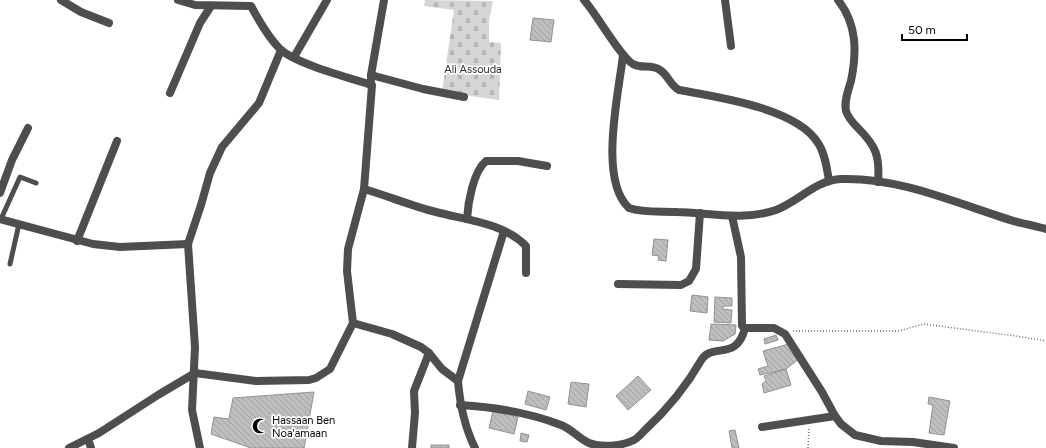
<svg xmlns="http://www.w3.org/2000/svg" width="1046" height="448" viewBox="0 0 1046 448" font-family="Figtree,sans-serif">
	<style>
		.cemetery { fill: url(#cemetery-stones) }
		.building { fill: url(#building-back-hatch); stroke: #929292 }
		.lines { fill: none; stroke-linecap: round; stroke-linejoin: round }
		.path { stroke: #707070; stroke-width: 1.5; stroke-dasharray: 1 2; stroke-linecap: butt }
		.service { stroke: #4e4e4e; stroke-width: 5 }
		.minor { stroke: #4e4e4e; stroke-width: 8 }
		.labels { text-anchor: middle; stroke-width: 3.5; stroke-linejoin: round; paint-order: stroke }
		.park-label { font-size: 11px; fill: #2c2c2c; stroke: #fff }
		.poi-label { font-size: 11px; fill: #000; stroke: #fff; text-anchor: start }
	</style>
	<defs>
		<pattern id="cemetery-stones" width="16" height="16" patternUnits="userSpaceOnUse"><rect width="16" height="16" fill="#d5d5d5"/><path d="M2 7V4a2 2 0 0 1 4 0v3zM10 15v-3a2 2 0 0 1 4 0v3z" fill="#b5b5b5"/></pattern>
		<pattern id="building-back-hatch" width="6" height="6" patternUnits="userSpaceOnUse"><rect width="6" height="6" fill="#bebebe"/><path d="M-1 5l2 2M0 0l6 6M5-1l2 2" fill="none" stroke="#a2a2a2"/></pattern>
	</defs>
	<rect width="100%" height="100%" fill="#fff"/>
	<!-- cemetery -->
	<path class="cemetery" d="M425 0 493 1 489 20V42L501 43 499 100 442 92 454 10 424 6Z"/>
	<!-- building -->
	<g class="building">
		<path d="M533 18 554 20 551 42 530 40Z"/>
		<path d="M654 239 668 240 666 261 658 260 659 256 652 255Z"/>
		<path d="M692 295 708 297 707 313 690 311Z"/>
		<path d="M715 297 732 298V306H724L722 309 732 310 731 323 714 322Z"/>
		<path d="M711 324 736 325 735 334 723 341 709 340Z"/>
		<path d="M776 335 778 340 765 344 764 339Z"/>
		<path d="M789 344 799 359 786 369 760 375 758 369 768 366 763 351Z"/>
		<path d="M786 369 791 385 764 393 762 384 766 381 764 376Z"/>
		<path d="M638 376 651 390 628 410 616 396Z"/>
		<path d="M571 382 589 384 586 407 568 404Z"/>
		<path d="M528 391 550 397 546 410 525 404Z"/>
		<path d="M314 392 304 448H251L211 434 214 417 229 419 233 398Z"/>
		<path d="M929 397 950 401 944 435 929 433 933 405 928 404Z"/>
		<path d="M493 411 518 417 514 434 489 428Z"/>
		<path d="M735 430 739 448H732L729 431Z"/>
		<path d="M521 433 529 435 527 442 520 441Z"/>
		<rect x="431" y="445" width="18" height="3"/>
	</g>
	<g class="lines">
		<!-- path -->
		<g class="path">
			<path d="M793 331H898L924 324 1023 337 1046 341"/>
			<path d="M808 448 809 428"/>
		</g>
		<!-- service -->
		<g class="service">
			<path d="M1 219 20 177 36 183"/>
			<path d="M10 264 19 224"/>
		</g>
		<!-- minor -->
		<g class="minor">
			<path d="M61 0 81 12 109 23"/>
			<path d="M584 0C596 13 621 58 633 64 641 69 652 64 660 70 668 75 670 85 679 90 717 97 797 108 818 143 825 153 827 169 829 181"/>
			<path d="M725 0 731 46"/>
			<path d="M838 0C857 24 857 52 851 81 848 91 844 101 846 111 848 118 853 123 858 128 876 146 880 156 878 182"/>
			<path d="M623 55C619 92 598 180 629 208 643 213 662 211 677 212 709 213 744 221 776 210 798 202 816 180 841 179 901 177 960 205 1017 222 1026 224 1036 226 1046 229"/>
			<path d="M294 57 327 0"/>
			<path d="M371 75 423 89 464 97"/>
			<path d="M371 80V75L384 0"/>
			<path d="M170 93 200 23 211 6"/>
			<path d="M364 189C388 196 412 206 436 212 466 220 504 223 526 246V273"/>
			<path d="M0 193 12 160 28 128"/>
			<path d="M732 216 741 257 742 326 745 328H774L785 334 822 392 835 416 841 424 855 435 881 441 913 442 954 448"/>
			<path d="M0 219 93 244 120 247 188 244"/>
			<path d="M467 219C468 203 473 172 486 161H518L547 166"/>
			<path d="M77 241 117 141"/>
			<path d="M618 284 681 285 689 281 696 269 700 213"/>
			<path d="M353 323 392 334 421 347 429 353 442 369 458 381"/>
			<path d="M460 405C494 407 530 413 561 425 572 429 579 439 589 443 602 448 622 446 634 440 638 438 642 433 645 430 667 410 687 385 702 359 713 343 737 361 745 328"/>
			<path d="M762 427 835 416"/>
			<path d="M88 439 91 448"/>
			<path d="M69 448 99 433 158 395 195 373 256 381 309 380 316 378 330 369 353 323 347 271 348 249 364 189 372 85C350 78 296 64 280 49 268 37 259 21 251 6L195 5 178 0"/>
			<path d="M200 448 192 410 195 347 188 244 201 205 210 173 222 147 259 103 281 50"/>
			<path d="M412 448 415 413 414 391 429 353"/>
			<path d="M475 448C464 426 460 405 458 381L504 231"/>
		</g>
	</g>
	<!-- icons -->
	<defs>
		<symbol id="mosque-bare" viewBox="-9 -9 18 18"><path d="M3.5-4.9A6 6 0 1 0 3.5 4.9A5 5 0 1 1 3.5-4.9Z" fill="#000" stroke="#fff" stroke-width="2.5" paint-order="stroke"/></symbol>
	</defs>
	<g fill-rule="evenodd">
		<use href="#mosque-bare" x="249" y="415" width="22" height="22"/>
	</g>
	<g class="labels">
		<!-- park labels -->
		<g class="park-label">
			<text x="473" y="73">Ali Assouda</text>
		</g>
		<!-- poi labels -->
		<g class="poi-label">
			<text x="272" y="424">Hassaan Ben<tspan x="272" dy="13">Noa'amaan</tspan></text>
		</g>
	</g>
	<!-- scale -->
	<path d="M902 34v6h65v-6" fill="none" stroke="#000000" stroke-width="2"/>
	<text x="908" y="34" font-size="12" fill="#000000" stroke="#ffffff" stroke-width="3" paint-order="stroke">50 m</text>
</svg>
